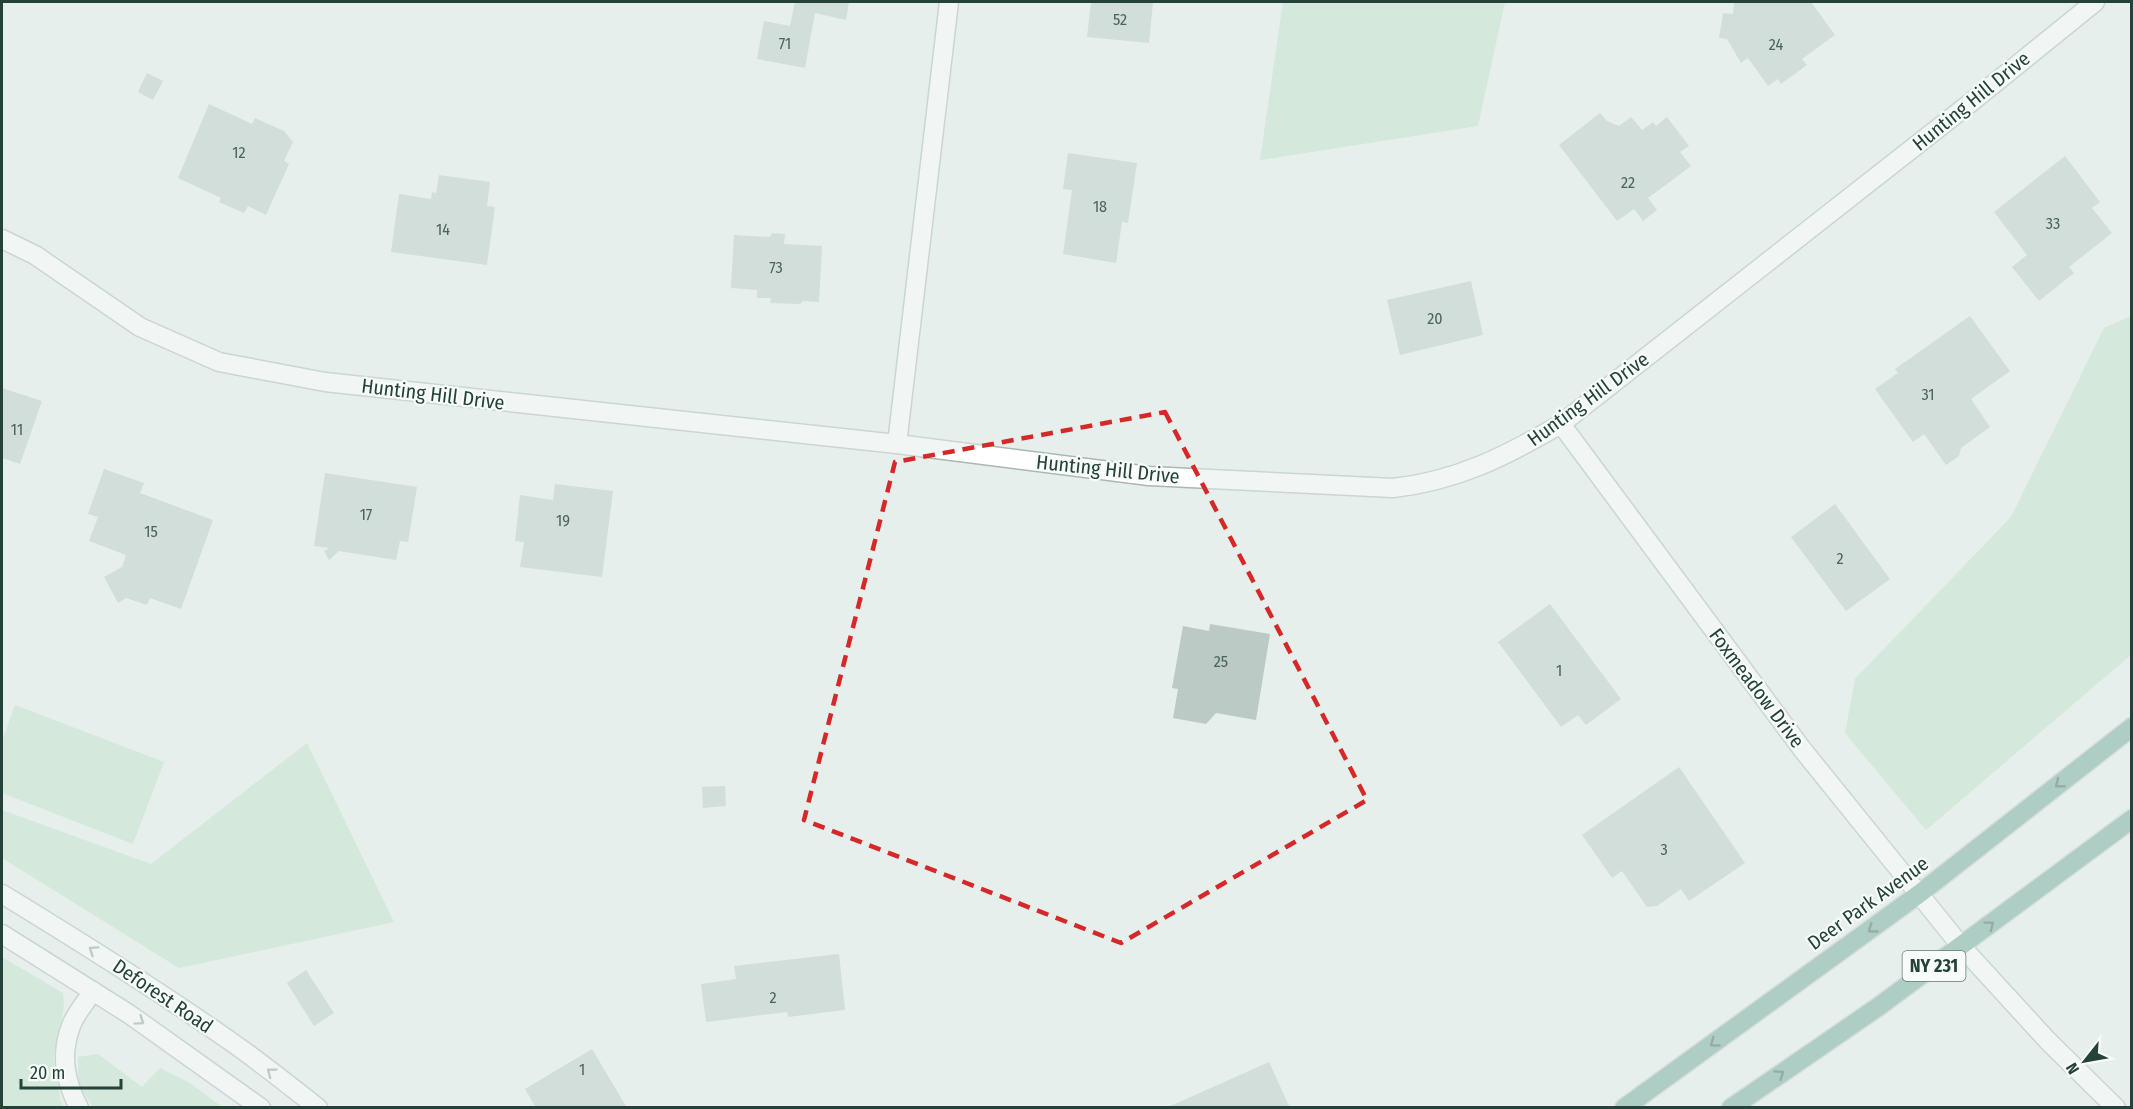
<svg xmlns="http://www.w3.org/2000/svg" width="2133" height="1109" viewBox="0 0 2133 1109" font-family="'Fira Sans Condensed',sans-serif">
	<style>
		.green { fill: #bfe0c8 }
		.building { fill: #bbcac4 }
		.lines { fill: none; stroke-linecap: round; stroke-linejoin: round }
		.minor-casing { stroke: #a8b8b2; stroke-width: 21 }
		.major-casing { stroke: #c2cac8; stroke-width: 21 }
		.minor { stroke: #fff; stroke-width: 18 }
		.major { stroke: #6aa596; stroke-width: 18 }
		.oneway { stroke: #365b51 }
		.oneway2 { stroke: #92a09c }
		.marked { fill: none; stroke: #d62828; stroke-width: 4.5; stroke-dasharray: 12 8; stroke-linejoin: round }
		.labels { text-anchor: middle; stroke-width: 4.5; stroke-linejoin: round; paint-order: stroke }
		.number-label { font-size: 16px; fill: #4a645c }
		.shield { fill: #f7fbf9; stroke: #637a73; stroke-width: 1.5 }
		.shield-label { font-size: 18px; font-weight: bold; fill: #24423a }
		.street-label { font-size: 20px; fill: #24423a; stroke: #f7fbf9 }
	</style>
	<rect width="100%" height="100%" fill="#e6efeb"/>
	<!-- green -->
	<g class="green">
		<path d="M1283 2H1505L1478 126 1260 160Z"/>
		<path d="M2131 316V655L1926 830 1845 733 1855 679 2011 517 2104 328Z"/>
		<path d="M15 705 164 762 133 844 2 793V741Z"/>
		<path d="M307 743 394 922 179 968 2 858V810L151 864Z"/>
		<path d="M2 957 63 993 64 1007 53 1060 61 1102 64 1107H2Z"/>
		<path d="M98 1054 142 1087 160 1068 190 1083 222 1107H93L78 1084V1057Z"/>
	</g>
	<!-- building -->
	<g class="building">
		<path d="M795 2H849L846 20 815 13 805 68 757 59 764 21 790 26Z"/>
		<path d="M1091 2H1153L1149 43 1087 37Z"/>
		<path d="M1734 2H1811L1835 35 1802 59 1807 65 1781 84 1778 79 1768 86 1748 58 1741 63 1727 39 1719 38 1723 13 1733 14Z"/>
		<path d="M147 73 163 81 153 100 138 92Z"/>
		<path d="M209 104 252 124 255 118 284 131 293 142 284 161 289 164 266 215 248 206 244 213 219 202 221 198 178 178Z"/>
		<path d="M1600 113 1607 121 1619 126 1631 117 1642 130 1653 122 1656 126 1667 117 1689 146 1680 152 1691 166 1648 198 1657 210 1643 221 1634 209 1617 221 1559 145Z"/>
		<path d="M1068 153 1137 163 1128 223 1122 222 1116 263 1063 254 1072 190 1063 189Z"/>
		<path d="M2065 156 2100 202 2092 208 2112 233 2069 267 2074 273 2039 301 2012 267 2027 255 1994 212Z"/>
		<path d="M439 175 490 182 487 206 495 207 487 265 391 252 399 194 431 199 432 192 436 193Z"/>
		<path d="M772 233 785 234 784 244 822 246 819 302 803 301 800 304 770 303 771 298H757V290L731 288 734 235 770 237Z"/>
		<path d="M1471 281 1483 335 1400 355 1387 300Z"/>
		<path d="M1970 316 2010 371 1971 399 1990 427 1961 448 1959 456 1946 465 1924 434 1913 442 1875 389 1898 373 1895 369Z"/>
		<path d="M2 388 42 401 20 464 2 458Z"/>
		<path d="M104 469 144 483 140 493 213 520 181 609 150 598 147 605 126 598 118 603 104 577 122 567 126 555 89 541 98 517 88 514Z"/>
		<path d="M325 473 417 487 408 542 400 541 396 560 339 551 329 560 324 551 329 548 314 546Z"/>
		<path d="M555 484 613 491 602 577 520 567 524 542 515 541 520 495 553 500Z"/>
		<path d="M1835 504 1890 579 1846 611 1791 537Z"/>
		<path d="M1550 604 1621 699 1586 725 1578 715 1561 727 1498 642Z"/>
		<path d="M1210 624 1270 634 1256 720 1216 713 1206 724 1173 718 1178 689 1172 688 1183 626 1209 631Z"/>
		<path d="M1679 767 1745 863 1689 901 1681 889 1657 906 1647 907 1622 871 1612 878 1582 835Z"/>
		<path d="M725 786 726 806 703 808 702 787Z"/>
		<path d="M839 954 845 1010 788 1017 787 1012 706 1022 701 984 736 979 734 966Z"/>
		<path d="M306 970 334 1013 314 1026 287 983Z"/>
		<path d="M592 1049 627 1108H536L525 1089Z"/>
		<path d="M1269 1062 1290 1108H1166Z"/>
	</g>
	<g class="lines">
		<defs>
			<g id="minor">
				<path d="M2 239 35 255 140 327 219 362 325 382 897 444 1149 476 1393 488C1457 481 1506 456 1561 424L1969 104 2095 2"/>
				<path d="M1561 424 1802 749 1919 894 1961 946 2048 1041 2116 1108"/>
				<path d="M897 444 949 2"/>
				<path d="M2 894C79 941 156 989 230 1041 260 1062 289 1085 318 1108"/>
				<path d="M2 934 129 1014 261 1108"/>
				<path d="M79 1108C65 1081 60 1055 71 1026 75 1014 86 1002 93 991"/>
			</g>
			<g id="major">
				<path d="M1624 1108 1919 894 2132 727"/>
				<path d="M1731 1108 1878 1007 2132 819"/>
			</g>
		</defs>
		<!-- minor casing -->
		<use href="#minor" class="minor-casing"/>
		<!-- major casing -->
		<use href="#major" class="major-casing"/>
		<!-- minor -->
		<use href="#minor" class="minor"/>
		<!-- major -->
		<use href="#major" class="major"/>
	</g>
	<!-- one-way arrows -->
	<defs><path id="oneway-chevron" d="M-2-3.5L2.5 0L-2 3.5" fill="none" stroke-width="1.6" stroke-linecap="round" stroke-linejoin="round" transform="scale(1.5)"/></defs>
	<g class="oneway">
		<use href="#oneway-chevron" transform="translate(2059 784) rotate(142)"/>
		<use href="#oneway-chevron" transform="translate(1990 925) rotate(-37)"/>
		<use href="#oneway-chevron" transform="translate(1872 929) rotate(144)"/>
		<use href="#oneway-chevron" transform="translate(1714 1043) rotate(144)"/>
		<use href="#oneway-chevron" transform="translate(1780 1074) rotate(-35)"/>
	</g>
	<g class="oneway2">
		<use href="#oneway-chevron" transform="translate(93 950) rotate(-146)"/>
		<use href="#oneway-chevron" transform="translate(140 1021) rotate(35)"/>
		<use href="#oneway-chevron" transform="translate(271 1072) rotate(-143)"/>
	</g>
	<!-- marked area -->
	<path d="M0 0H2133V1109H0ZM1165 412 1367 800 1121 943 804 820 895 462Z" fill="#e6efeb" fill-opacity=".55" fill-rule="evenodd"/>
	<path class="marked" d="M1165 412 1367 800 1121 943 804 820 895 462Z"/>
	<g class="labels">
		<!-- number labels -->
		<g class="number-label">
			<text x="1120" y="25">52</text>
			<text x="785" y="49">71</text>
			<text x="1776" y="50">24</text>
			<text x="239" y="158">12</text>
			<text x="1628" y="188">22</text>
			<text x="1100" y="212">18</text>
			<text x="2053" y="229">33</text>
			<text x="443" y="235">14</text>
			<text x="776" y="273">73</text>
			<text x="1435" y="324">20</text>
			<text x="1928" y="400">31</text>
			<text x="17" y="435">11</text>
			<text x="366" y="520">17</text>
			<text x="563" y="526">19</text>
			<text x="151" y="537">15</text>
			<text x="1840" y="564">2</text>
			<text x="1221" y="667">25</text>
			<text x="1559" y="676">1</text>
			<text x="1664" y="855">3</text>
			<text x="773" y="1003">2</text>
			<text x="582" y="1075">1</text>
		</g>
		<!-- shield labels -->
		<rect class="shield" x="1902.5" y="951" width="63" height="30" rx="4.5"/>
		<g class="shield-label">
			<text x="1934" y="972">NY 231</text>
		</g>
		<!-- street labels -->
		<g class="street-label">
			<text transform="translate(1971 101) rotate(-39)" y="7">Hunting Hill Drive</text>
			<text transform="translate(433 394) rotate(7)" y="7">Hunting Hill Drive</text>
			<text transform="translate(1588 399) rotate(-36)" y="7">Hunting Hill Drive</text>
			<text transform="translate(1108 469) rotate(6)" y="7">Hunting Hill Drive</text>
			<text transform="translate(1757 688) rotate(53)" y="7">Foxmeadow Drive</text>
			<text transform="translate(1868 903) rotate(-36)" y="7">Deer Park Avenue</text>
			<text transform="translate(163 996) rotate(34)" y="7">Deforest Road</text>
		</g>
	</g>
	<!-- border -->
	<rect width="2133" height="1109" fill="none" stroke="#24423a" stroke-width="6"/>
	<!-- north arrow -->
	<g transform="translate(2085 1061) rotate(239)" stroke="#f7fbf9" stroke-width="4.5" paint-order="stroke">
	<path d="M0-4.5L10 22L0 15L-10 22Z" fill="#24423a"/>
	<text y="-9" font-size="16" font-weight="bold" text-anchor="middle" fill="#24423a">N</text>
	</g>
	<!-- scale -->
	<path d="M21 1079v9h100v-9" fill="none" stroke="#24423a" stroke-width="3"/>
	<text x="30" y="1079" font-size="18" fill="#24423a" stroke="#f7fbf9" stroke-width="4.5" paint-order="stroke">20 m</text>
</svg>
